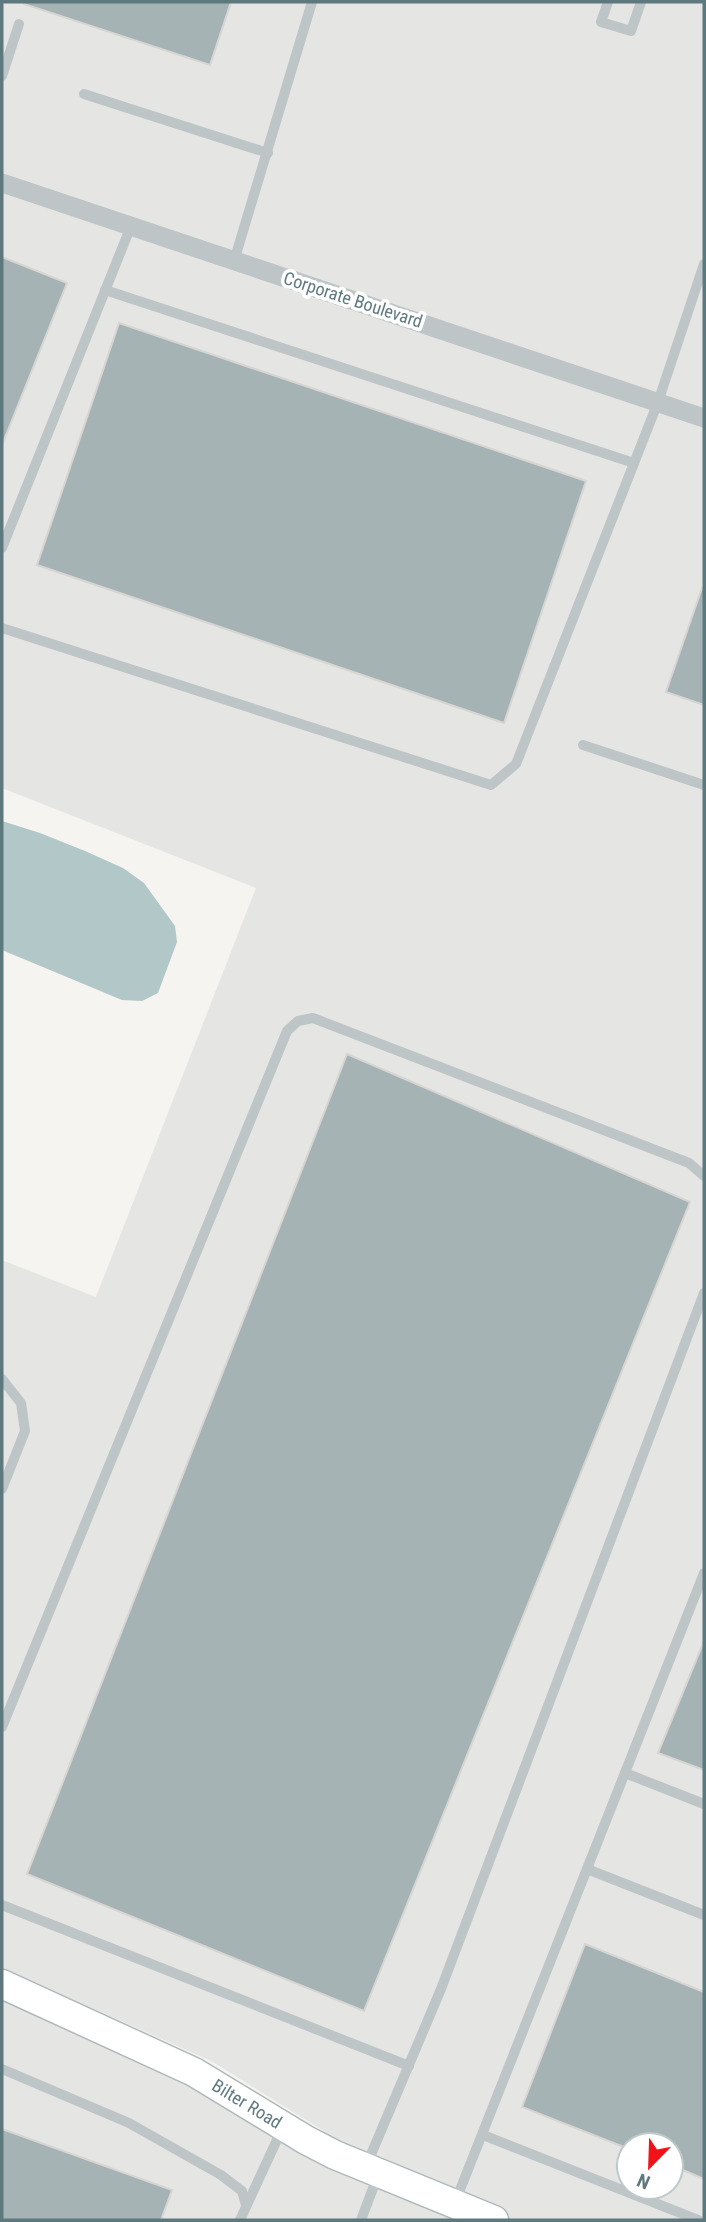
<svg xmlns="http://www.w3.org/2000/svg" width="706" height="2222" viewBox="0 0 706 2222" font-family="'Roboto Condensed',sans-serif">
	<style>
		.built { fill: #e5e5e4; fill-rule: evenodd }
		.water { fill: #b2c7c7 }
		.building { fill: #a5b3b5; stroke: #d6d5d3; stroke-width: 2 }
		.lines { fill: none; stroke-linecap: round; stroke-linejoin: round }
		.secondary-casing { stroke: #aeb8ba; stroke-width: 31 }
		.lane { stroke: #bec5c7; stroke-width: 10 }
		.street { stroke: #bec5c7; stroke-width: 19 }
		.secondary { stroke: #fff; stroke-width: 28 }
		.labels { text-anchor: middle; stroke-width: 7; stroke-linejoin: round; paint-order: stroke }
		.street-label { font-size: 18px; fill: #5d797e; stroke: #fff }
	</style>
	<rect width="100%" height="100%" fill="#f5f4f0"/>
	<!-- built -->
	<path class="built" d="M2 2H704V2220H2V1995L327 2133 211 2061 2 1968V1260L96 1297 256 888 2 788ZM629 2145H671V2187H629Z"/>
	<!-- water -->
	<path class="water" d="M2 821 40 833 85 851 123 868 144 883 175 926 177 942 158 993 142 1001 122 1000 2 950Z"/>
	<!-- building -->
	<g class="building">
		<path d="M25 2H231L210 65 24 4Z"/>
		<path d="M2 257 67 283 2 445Z"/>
		<path d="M119 323 586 481 504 723 37 565Z"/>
		<path d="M702 588 704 589V705L666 692Z"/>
		<path d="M347 1054 690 1202 364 2011 27 1874Z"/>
		<path d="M704 1641V1770L658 1753Z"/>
		<path d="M585 1944 704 1992V2179L671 2165V2145H629V2149L522 2107Z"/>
		<path d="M2 2129 172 2190 161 2220H2Z"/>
	</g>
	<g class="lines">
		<defs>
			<g id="secondary">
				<path id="s1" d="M2 1984 194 2072 306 2140 335 2155 494 2220"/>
			</g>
		</defs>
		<!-- secondary casing -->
		<use href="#secondary" class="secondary-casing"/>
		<!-- lane -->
		<g class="lane">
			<path d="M608 2 601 22 631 31 641 2"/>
			<path d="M2 76 19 24"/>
			<path d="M84 94 268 153"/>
			<path d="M234 261 312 2"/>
			<path d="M105 290 634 463"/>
			<path d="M2 548 131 226"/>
			<path d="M2 628 491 785 516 764 658 402 704 264"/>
			<path d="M583 745 704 785"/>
			<path d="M2 1379 21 1403 25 1431 2 1489"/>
			<path d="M2 1727 287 1031 298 1021 313 1018 689 1163 704 1176"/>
			<path d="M625 1773 704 1804"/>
			<path d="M587 1869 704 1915"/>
			<path d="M2 1905 409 2066"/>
			<path d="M2 2069 129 2123 221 2175 242 2191 246 2205"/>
			<path d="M483 2135 698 2220"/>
			<path d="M367 2164 441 1989 704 1293"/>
			<path d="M456 2200 704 1573"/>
			<path d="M240 2220 282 2129"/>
			<path d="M361 2220 378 2175"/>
		</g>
		<!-- street -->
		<path class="street" d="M2 183 704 418"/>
		<!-- secondary -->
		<use href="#secondary" class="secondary"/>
	</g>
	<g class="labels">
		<!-- street labels -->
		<g class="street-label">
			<text transform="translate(353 300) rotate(18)" y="6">Corporate Boulevard</text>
			<text dy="6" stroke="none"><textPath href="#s1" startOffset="273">Bilter Road</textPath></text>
		</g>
	</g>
	<!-- border -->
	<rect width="706" height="2222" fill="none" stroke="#5d797e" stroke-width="7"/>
	<!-- north arrow -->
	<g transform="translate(650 2166) rotate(203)"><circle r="33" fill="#ffffff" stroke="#bec9cb" stroke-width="2"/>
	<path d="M0-5L12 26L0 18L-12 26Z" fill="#f31218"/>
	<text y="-10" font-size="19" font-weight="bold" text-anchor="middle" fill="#5d797e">N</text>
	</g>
</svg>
